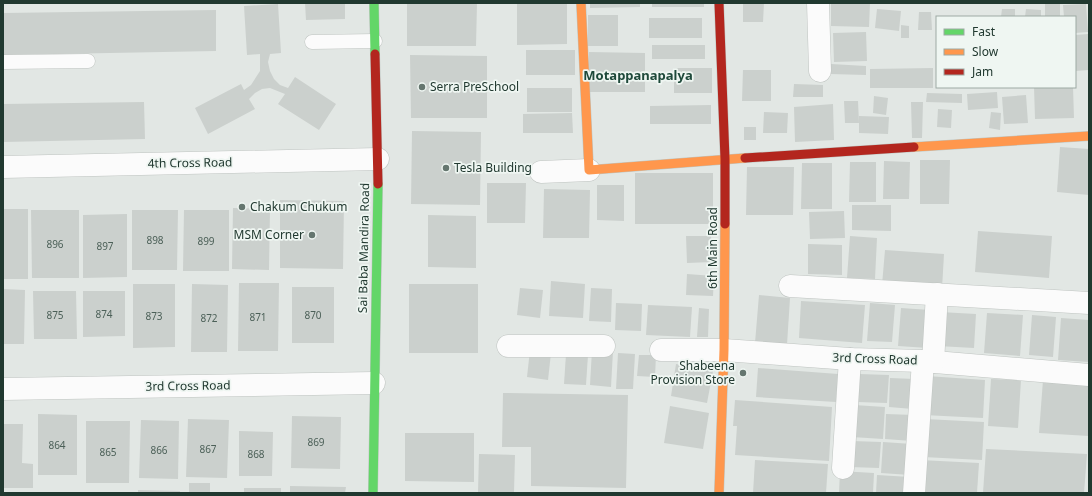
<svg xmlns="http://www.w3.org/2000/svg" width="1092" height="496" viewBox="0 0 1092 496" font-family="'Noto Sans',sans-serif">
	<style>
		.building { fill: #cbd0cd }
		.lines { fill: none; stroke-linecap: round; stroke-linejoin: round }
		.lane-casing { stroke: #bfc4c1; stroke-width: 15 }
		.street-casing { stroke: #bfc4c1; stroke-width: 23 }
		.fast-casing { stroke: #bec5c1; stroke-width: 10 }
		.slow-casing { stroke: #bec5c1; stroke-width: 10 }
		.jam-casing { stroke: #bec5c1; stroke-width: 10 }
		.lane { stroke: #fbfbfb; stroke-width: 14 }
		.street { stroke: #fbfbfb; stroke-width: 22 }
		.fast { stroke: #63d668; stroke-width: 9 }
		.slow { stroke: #ff974d; stroke-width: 9 }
		.jam { stroke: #b3261e; stroke-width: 9 }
		.poi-dot { fill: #65766f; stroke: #eff6f2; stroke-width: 1.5 }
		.labels { text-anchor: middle; stroke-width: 3.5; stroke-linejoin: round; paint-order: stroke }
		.number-label { font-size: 10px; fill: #4c6058 }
		.poi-label { font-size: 12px; fill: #213930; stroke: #eff6f2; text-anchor: start }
		.street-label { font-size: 12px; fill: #213930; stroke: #eff6f2 }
		.neighbourhood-label { font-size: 13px; font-weight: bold; fill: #1e493a; stroke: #eff6f2 }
	</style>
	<rect width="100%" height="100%" fill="#e2e7e4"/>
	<!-- building -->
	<g class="building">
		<path d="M305 3H345V19L306 20Z"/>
		<path d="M407 3H477L476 46H407Z"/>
		<path d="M517 3H567V44L517 45Z"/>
		<path d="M590 3H640V7L590 8Z"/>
		<rect x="652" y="3" width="52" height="4"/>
		<path d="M743 3H764L763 22H743Z"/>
		<path d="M831 3H870L869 27 831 26Z"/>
		<rect x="1045" y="3" width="15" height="14"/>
		<path d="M278 4 281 53 270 54 268 62 270 71 274 79 280 85 288 88 295 77 336 104 319 130 278 104 285 94 270 88 262 89 255 93 249 99 255 109 208 134 195 108 241 84 244 90 251 85 260 71V54L247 55 244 6Z"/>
		<path d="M1086 4 1088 32 1075 33V17H1064L1063 5Z"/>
		<path d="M877 9 901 11 899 31 875 28Z"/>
		<path d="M1002 9H1015V17H1001Z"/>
		<path d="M1026 9 1041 10V17H1025Z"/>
		<path d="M216 10V51L3 55V13Z"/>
		<path d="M919 12H931L932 30H918Z"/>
		<rect x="588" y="15" width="30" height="31"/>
		<rect x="649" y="18" width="53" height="20"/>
		<path d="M901 25 909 26V38H901Z"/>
		<path d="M866 32 867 61 834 62 833 33Z"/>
		<path d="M1088 34 1089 70 1075 71V35Z"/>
		<rect x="652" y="45" width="53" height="14"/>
		<rect x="526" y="50" width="49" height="25"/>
		<path d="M589 52 645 53V92H589Z"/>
		<path d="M410 55 487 56V118H411Z"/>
		<path d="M831 64 866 66V75L830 74Z"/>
		<rect x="674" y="68" width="38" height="25"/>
		<path d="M933 68V88H870V69Z"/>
		<path d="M743 70H771V101H742Z"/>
		<path d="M794 84 823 85V97H793Z"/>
		<path d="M1034 87H1073L1074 118 1035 119Z"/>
		<rect x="527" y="88" width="45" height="24"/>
		<path d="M997 92 998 108 968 110 967 94Z"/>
		<path d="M927 93 962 94V103L926 102Z"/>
		<path d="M1026 95 1028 123 1004 124 1002 97Z"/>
		<path d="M874 96 888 98 886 115 873 113Z"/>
		<path d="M844 101H858L859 123H845Z"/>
		<path d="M144 102 145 139 3 142V104Z"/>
		<path d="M911 102H923L922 138H912Z"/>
		<path d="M833 104 834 140 795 142 794 107Z"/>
		<path d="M711 105V124H650V106Z"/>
		<path d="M938 109 952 110 951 128 937 127Z"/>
		<path d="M764 112 788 113 787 133H763Z"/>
		<path d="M991 112 1001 113 1000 130 989 128Z"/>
		<path d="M572 113 573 133H523V114Z"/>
		<path d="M859 116 889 117 888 134 859 133Z"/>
		<rect x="744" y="127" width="12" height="13"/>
		<path d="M412 131 481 132 480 205 411 204Z"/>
		<path d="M1060 147 1089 149V195L1057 192Z"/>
		<path d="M920 160H950L949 204H920Z"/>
		<path d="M884 161 910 162 909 199H883Z"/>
		<path d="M850 162H876V202H849Z"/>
		<path d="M802 163H832V209H801Z"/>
		<path d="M747 167H794L793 215H746Z"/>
		<rect x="635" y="173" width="78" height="51"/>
		<path d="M487 183H526L525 223H487Z"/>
		<path d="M597 185H624V221L597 220Z"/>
		<path d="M544 189 590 190 589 238H543Z"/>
		<path d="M280 200 344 201 343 269 280 268Z"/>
		<path d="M852 205H891V231L852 230Z"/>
		<path d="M233 208 270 209 269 270 232 269Z"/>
		<rect x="3" y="209" width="25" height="70"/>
		<path d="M31 210H79V278H32Z"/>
		<path d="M132 210H178L177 270H132Z"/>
		<path d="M184 210H229V271H183Z"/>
		<path d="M844 211 845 238 810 239 809 212Z"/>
		<path d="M127 214V277L83 278V215Z"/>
		<path d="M428 215 476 216V268L428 267Z"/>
		<path d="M978 231 1052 236 1049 278 975 272Z"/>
		<path d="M686 236H711L712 262 687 263Z"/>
		<path d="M850 236 877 238 875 279 847 278Z"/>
		<path d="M808 244 842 245V275L808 274Z"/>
		<path d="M885 250 944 254 942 289 882 285Z"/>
		<path d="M687 274 714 276 713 296 686 295Z"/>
		<path d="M551 281 585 284 583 318 549 316Z"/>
		<path d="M239 283H279L278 351H238Z"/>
		<path d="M133 284H175V347L133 348Z"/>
		<path d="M192 284 228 285 227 352H191Z"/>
		<rect x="409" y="284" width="69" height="69"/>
		<rect x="292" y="287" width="42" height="56"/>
		<path d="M520 288 543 290 540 318 517 315Z"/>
		<path d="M591 288 612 289 611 322 589 321Z"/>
		<path d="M3 289 25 290 24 344H3Z"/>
		<path d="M33 291H76L77 339H34Z"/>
		<path d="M83 291H125V336L83 337Z"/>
		<path d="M759 295 790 298 787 345 755 343Z"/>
		<path d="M801 301 865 305 862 343 799 338Z"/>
		<path d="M616 303 642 304 641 331 615 330Z"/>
		<path d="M870 303 895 305 892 342 867 341Z"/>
		<path d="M648 305 692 307 690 337 646 335Z"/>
		<path d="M699 308 709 309 708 337H697Z"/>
		<path d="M901 308 930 310 928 348 898 346Z"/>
		<path d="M940 312 976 314 974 348 938 346Z"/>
		<path d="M987 313 1023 315 1020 356 984 353Z"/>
		<path d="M1032 315 1056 317 1053 357 1029 355Z"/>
		<path d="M1061 318 1089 320V362L1058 360Z"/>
		<path d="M530 350 551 353 548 380 527 377Z"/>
		<path d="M592 350 613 351 611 387 590 385Z"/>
		<path d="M618 353 635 354 633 389H616Z"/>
		<path d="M566 354 588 355 586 385 564 384Z"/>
		<path d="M639 355H656L655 377 637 376Z"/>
		<path d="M676 364 713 371 707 403 671 396Z"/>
		<path d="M758 368 838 374 836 402 756 397Z"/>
		<path d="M859 374 889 375 887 403 857 402Z"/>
		<path d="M927 376 985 380 983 418 924 415Z"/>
		<path d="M890 378 915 379 913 409 889 407Z"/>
		<path d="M991 379 1021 380 1018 428 988 426Z"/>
		<path d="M1043 380 1089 383V436L1039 433Z"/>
		<path d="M503 393 628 395 626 488 531 486V447H502Z"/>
		<path d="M735 400 832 407 829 461 735 455 737 426H733Z"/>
		<path d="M854 405 885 407 883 439 852 437Z"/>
		<path d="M670 406 709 413 703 449 664 443Z"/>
		<path d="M38 414 77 415V475H38Z"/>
		<path d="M886 414 914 415 912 441 885 439Z"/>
		<path d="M292 416 341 417 340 469 291 468Z"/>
		<path d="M188 419 229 420 227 478 186 477Z"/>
		<path d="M925 419 984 422 982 460 923 457Z"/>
		<path d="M141 420 179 421 178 479 139 478Z"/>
		<path d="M86 421H130L129 483H86Z"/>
		<path d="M3 424H23L22 463 33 464V488H3Z"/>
		<path d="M239 431 273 432 272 476H239Z"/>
		<path d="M405 433H474V482L405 481Z"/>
		<path d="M852 441 881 442 879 468 850 467Z"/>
		<path d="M883 442 912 444 910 475 881 473Z"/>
		<path d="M986 449 1087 454 1084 493H983Z"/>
		<path d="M479 454 515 455 514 492H478Z"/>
		<path d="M755 460 828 464 826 493H753Z"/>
		<path d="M920 460 979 463 977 493H918Z"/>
		<path d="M840 471 874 473 873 493H839Z"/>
		<path d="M877 475 910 477 909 493H876Z"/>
		<rect x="189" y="483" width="21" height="10"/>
		<path d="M290 486 346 487 345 493H290Z"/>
		<rect x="244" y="488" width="37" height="5"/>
		<path d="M138 490 180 491V493H138Z"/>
	</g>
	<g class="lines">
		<defs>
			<g id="lane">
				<path d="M312 42 375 41"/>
				<path d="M3 62 88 61"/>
			</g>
			<g id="street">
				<path d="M818 3 820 71"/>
				<path d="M3 167 378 159"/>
				<path d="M541 172 589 170"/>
				<path d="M790 286 1089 303"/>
				<path d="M508 346H604"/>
				<path d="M661 350H724L850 359 923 361 1089 375"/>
				<path d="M933 362 937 294"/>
				<path d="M3 389 374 383"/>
				<path d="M843 468 850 359"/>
				<path d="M914 493 923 361"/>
			</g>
			<g id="fast">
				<path d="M374 3 375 54"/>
				<path d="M373 493 378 184"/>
			</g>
			<g id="slow">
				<path d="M581 3 589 170 745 158"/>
				<path d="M914 147 1089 136"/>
				<path d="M719 493 724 350 725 224"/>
			</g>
			<g id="jam">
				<path d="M719 3 725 159V224"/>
				<path d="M375 54 378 184"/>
				<path d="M745 158 914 147"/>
			</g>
		</defs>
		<!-- lane casing -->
		<use href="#lane" class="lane-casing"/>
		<!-- street casing -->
		<use href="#street" class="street-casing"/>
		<!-- fast casing -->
		<use href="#fast" class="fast-casing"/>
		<!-- slow casing -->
		<use href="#slow" class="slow-casing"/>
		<!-- jam casing -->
		<use href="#jam" class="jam-casing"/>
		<!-- lane -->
		<use href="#lane" class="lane"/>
		<!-- street -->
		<use href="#street" class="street"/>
		<!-- fast -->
		<use href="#fast" class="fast"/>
		<!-- slow -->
		<use href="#slow" class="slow"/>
		<!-- jam -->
		<use href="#jam" class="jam"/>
	</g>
	<!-- markers -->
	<g class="poi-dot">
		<circle cx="422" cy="87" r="4"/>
		<circle cx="446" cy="168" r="4"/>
		<circle cx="242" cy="207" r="4"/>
		<circle cx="312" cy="235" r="4"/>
		<circle cx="743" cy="373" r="4"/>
	</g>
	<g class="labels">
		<!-- number labels -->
		<g class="number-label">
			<text x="155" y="244">898</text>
			<text x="206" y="245">899</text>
			<text x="55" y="248">896</text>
			<text x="105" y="250">897</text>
			<text x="104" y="318">874</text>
			<text x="55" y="319">875</text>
			<text x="313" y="319">870</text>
			<text x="154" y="320">873</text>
			<text x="258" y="321">871</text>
			<text x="209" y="322">872</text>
			<text x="316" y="446">869</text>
			<text x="57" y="449">864</text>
			<text x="208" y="453">867</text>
			<text x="159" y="454">866</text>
			<text x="108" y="456">865</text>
			<text x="256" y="458">868</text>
		</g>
		<!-- poi labels -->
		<g class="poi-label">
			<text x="430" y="91">Serra PreSchool</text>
			<text x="454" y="172">Tesla Building</text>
			<text x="250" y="211">Chakum Chukum</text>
			<text x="304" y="239" text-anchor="end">MSM Corner</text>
			<text x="735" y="370" text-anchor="end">Shabeena<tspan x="735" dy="14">Provision Store</tspan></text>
		</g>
		<!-- street labels -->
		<g class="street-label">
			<text transform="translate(190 163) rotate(-1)" y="4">4th Cross Road</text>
			<text transform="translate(364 248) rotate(-89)" y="4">Sai Baba Mandira Road</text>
			<text transform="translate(713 248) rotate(-90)" y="4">6th Main Road</text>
			<text transform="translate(875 359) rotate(2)" y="4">3rd Cross Road</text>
			<text transform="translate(188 386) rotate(-1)" y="4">3rd Cross Road</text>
		</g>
		<!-- neighbourhood labels -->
		<g class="neighbourhood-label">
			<text x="638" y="80">Motappanapalya</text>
		</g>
	</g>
	<!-- border -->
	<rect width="1092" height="496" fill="none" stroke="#213930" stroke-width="8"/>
	<!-- legend -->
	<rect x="936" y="16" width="140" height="72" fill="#eff6f2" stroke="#9daaa4"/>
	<rect x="944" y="29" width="20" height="6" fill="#63d668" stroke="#9daaa4"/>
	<text x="972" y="36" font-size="12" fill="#213930">Fast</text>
	<rect x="944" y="49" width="20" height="6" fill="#ff974d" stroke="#9daaa4"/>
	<text x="972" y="56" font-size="12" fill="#213930">Slow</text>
	<rect x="944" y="69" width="20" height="6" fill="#b3261e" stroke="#9daaa4"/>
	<text x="972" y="76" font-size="12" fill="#213930">Jam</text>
</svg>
